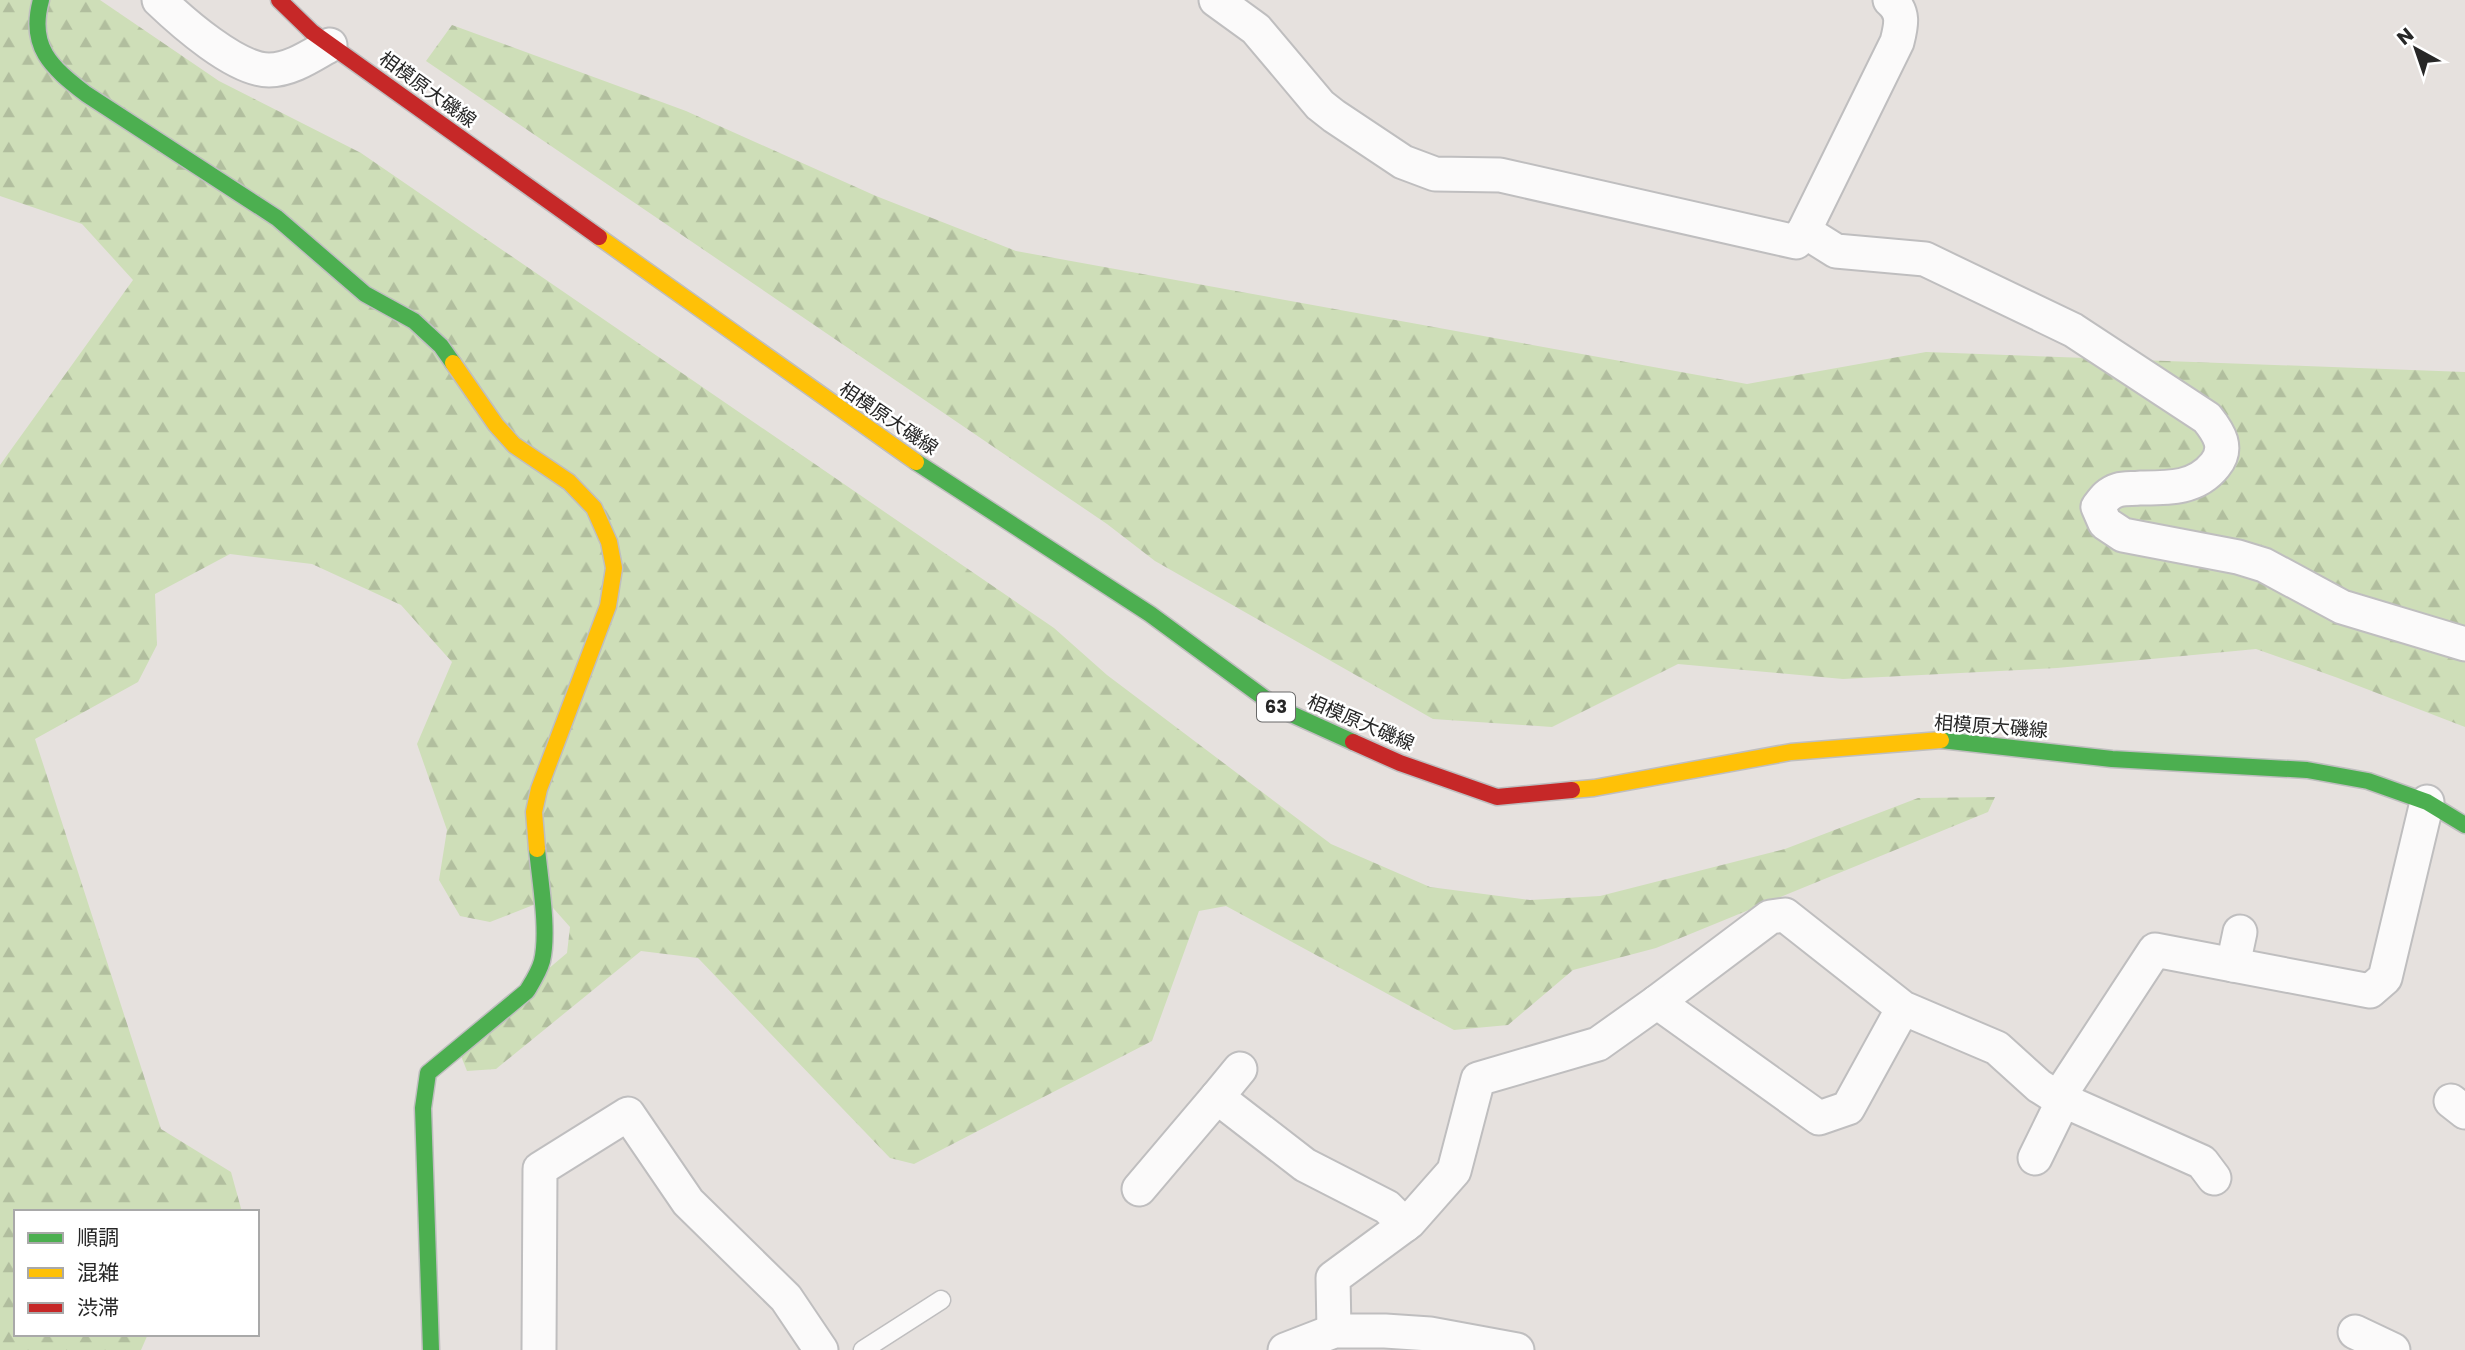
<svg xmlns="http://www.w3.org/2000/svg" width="2465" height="1350" viewBox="0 0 2465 1350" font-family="Poppins,'Noto Sans JP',sans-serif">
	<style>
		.forest { fill: url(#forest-firs) }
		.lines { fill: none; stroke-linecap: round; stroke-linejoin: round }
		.lane-casing { stroke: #bfbebf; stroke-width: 21 }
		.street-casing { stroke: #bfbebf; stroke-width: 37 }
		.fast-casing { stroke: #bfbebf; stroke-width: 19 }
		.slow-casing { stroke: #bfbebf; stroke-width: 19 }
		.jam-casing { stroke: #bfbebf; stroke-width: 19 }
		.lane { stroke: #fbfafa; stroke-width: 18 }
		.street { stroke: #fbfafa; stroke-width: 33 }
		.fast { stroke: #4caf50; stroke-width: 16 }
		.slow { stroke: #ffc107; stroke-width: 16 }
		.jam { stroke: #c62828; stroke-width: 16 }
		.labels { text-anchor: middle; stroke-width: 5; stroke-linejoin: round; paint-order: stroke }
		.shield { fill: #fff; stroke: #686868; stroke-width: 2 }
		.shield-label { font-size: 18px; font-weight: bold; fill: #272727 }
		.street-label { font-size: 19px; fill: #272727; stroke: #fff }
	</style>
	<defs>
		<pattern id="forest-firs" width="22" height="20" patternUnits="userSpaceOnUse" patternTransform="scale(1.75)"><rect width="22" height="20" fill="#cedeb8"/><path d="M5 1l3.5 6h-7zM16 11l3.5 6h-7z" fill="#b1be9e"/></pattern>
	</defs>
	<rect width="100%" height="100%" fill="#e6e1de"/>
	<!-- forest -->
	<g class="forest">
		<path d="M0 0H100L219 81 361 153 1054 628 1107 675 1331 844 1430 887 1530 900 1600 896 1785 849 1918 798 1995 797 1988 812 1656 948 1573 970 1508 1025 1454 1030 1226 906 1199 911 1152 1041 914 1164 890 1158 698 958 641 951 496 1069 467 1071 457 1046 567 953 570 927 546 900 490 922 460 916 439 880 447 830 417 744 452 662 401 605 312 564 230 554 155 594 157 645 138 682 35 739 161 1129 231 1172 242 1212H16V1334H148L141 1350H0V465L133 280 82 224 0 196Z"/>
		<path d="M452 25 686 111 876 196 1016 251 1747 384 1926 352 2465 372V727L2338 678 2256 649 2057 668 1843 679 1678 664 1552 727 1433 719 1155 561 1107 524 426 61Z"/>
	</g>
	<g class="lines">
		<defs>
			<path id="lane" d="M863 1350 941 1300"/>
			<g id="street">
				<path d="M159 0C182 22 236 70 269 70 291 70 312 55 330 45"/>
				<path d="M1216 0 1256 29 1320 105 1334 116 1403 162 1435 174 1500 175 1796 242 1804 231 1897 42C1901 26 1905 12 1890 0"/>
				<path d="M1804 231 1836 251 1925 259 2073 330 2207 418C2219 433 2229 448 2215 465 2196 489 2168 488 2140 488 2133 489 2125 488 2118 490 2108 493 2104 499 2098 507L2105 523 2123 535 2238 557 2264 565 2342 607 2465 644"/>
				<path d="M2233 965 2240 932"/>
				<path d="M1903 1008 1848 1108 1819 1118 1657 1002 1770 917 1785 915 1903 1008 1997 1048 2039 1086 2058 1098 2155 950 2370 991 2385 978 2427 802"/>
				<path d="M1217 1097 1240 1069"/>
				<path d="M2451 1101 2465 1112"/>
				<path d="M2035 1158 2058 1111V1098L2202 1162 2214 1178"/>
				<path d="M1139 1189 1217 1097 1305 1165 1387 1207 1405 1225"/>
				<path d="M1334 1331 1333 1278 1409 1222 1454 1171 1478 1079 1598 1044 1657 1002"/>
				<path d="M2355 1332 2393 1350"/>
				<path d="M539 1350 540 1169 628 1114 688 1202 786 1298 821 1350"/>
				<path d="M1285 1350 1334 1331H1385L1430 1334 1517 1350"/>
			</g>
			<g id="fast">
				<path d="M41 0C28 47 51 67 86 94L277 218 365 294 414 321 441 346 453 363"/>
				<path d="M916 462 1150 614 1278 708 1353 742"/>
				<path d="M1941 740 2112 759 2307 770 2368 781 2427 802 2465 825"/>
				<path d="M431 1350 423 1108 428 1073 527 991C533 981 539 972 542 961 549 931 540 881 537 849"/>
			</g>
			<g id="slow">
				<path d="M599 237 916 462"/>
				<path d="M453 363 496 425 514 445 569 482 594 508 609 542 614 568 608 606 539 789 534 812 537 849"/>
				<path d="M1572 790 1594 788 1791 752 1941 740"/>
			</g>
			<g id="jam">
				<path d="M279 0 312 32 599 237"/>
				<path d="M1353 742 1400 763 1497 797 1572 790"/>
			</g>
		</defs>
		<!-- lane casing -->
		<use href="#lane" class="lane-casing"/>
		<!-- street casing -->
		<use href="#street" class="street-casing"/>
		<!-- fast casing -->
		<use href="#fast" class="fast-casing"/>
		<!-- slow casing -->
		<use href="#slow" class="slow-casing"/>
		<!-- jam casing -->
		<use href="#jam" class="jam-casing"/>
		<!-- lane -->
		<use href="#lane" class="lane"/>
		<!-- street -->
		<use href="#street" class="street"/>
		<!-- fast -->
		<use href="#fast" class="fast"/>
		<!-- slow -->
		<use href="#slow" class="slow"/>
		<!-- jam -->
		<use href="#jam" class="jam"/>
	</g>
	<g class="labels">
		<!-- shield labels -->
		<rect class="shield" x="1257" y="692.5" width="38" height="29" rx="5"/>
		<g class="shield-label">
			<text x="1276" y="713">63</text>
		</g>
		<!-- street labels -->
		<g class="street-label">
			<text transform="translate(428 89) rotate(36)" y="7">相模原大磯線</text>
			<text transform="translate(889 418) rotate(34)" y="7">相模原大磯線</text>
			<text transform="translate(1361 722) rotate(23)" y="7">相模原大磯線</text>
			<text transform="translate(1991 726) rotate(4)" y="7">相模原大磯線</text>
		</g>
	</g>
	<!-- legend -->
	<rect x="14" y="1210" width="245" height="126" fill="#ffffff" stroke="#a9a9a9" stroke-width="2"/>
	<rect x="28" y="1233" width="35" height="10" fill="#4caf50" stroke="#a9a9a9" stroke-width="2"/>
	<text x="77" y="1245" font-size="21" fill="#272727">順調</text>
	<rect x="28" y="1268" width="35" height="10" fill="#ffc107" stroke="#a9a9a9" stroke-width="2"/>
	<text x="77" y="1280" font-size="21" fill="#272727">混雑</text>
	<rect x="28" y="1303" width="35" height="10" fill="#c62828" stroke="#a9a9a9" stroke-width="2"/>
	<text x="77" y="1315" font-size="21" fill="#272727">渋滞</text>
	<!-- north arrow -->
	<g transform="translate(2416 49) rotate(320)" stroke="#ffffff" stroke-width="5" paint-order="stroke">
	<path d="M0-5L12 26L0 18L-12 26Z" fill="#272727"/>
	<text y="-10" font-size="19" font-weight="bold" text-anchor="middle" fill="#272727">N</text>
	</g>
</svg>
